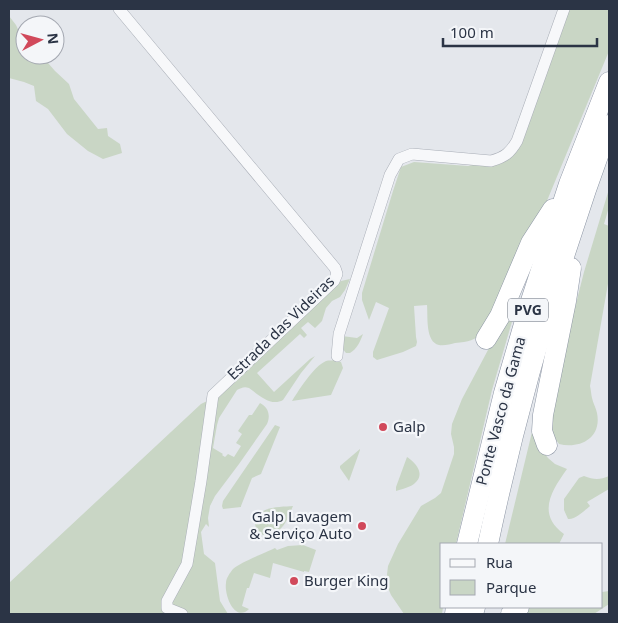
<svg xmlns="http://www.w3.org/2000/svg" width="618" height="623" viewBox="0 0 618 623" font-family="'Noto Sans',sans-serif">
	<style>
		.green { fill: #c9d6c5 }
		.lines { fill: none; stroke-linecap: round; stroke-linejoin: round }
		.minor-casing { stroke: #a9aeb7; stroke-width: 12 }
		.motorway-casing { stroke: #8b94a3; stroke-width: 21 }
		.minor { stroke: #f7f8fa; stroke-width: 11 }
		.motorway { stroke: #fff; stroke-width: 20 }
		.poi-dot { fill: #d1495b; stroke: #f4f6f9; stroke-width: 2 }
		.labels { text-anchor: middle; stroke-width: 4.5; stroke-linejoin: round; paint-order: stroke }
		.shield { fill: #f4f6f9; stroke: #676e7b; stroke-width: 1 }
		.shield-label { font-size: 14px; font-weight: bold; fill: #2b3445 }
		.street-label { font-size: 15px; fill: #2b3445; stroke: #f4f6f9 }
		.poi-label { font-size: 15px; fill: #2b3445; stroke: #f4f6f9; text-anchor: start }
	</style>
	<rect width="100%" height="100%" fill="#e4e7ec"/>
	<!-- green -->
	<g class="green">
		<path d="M564 9H609V51L544 208 485 332C474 340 469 342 455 343 451 344 444 346 439 345 425 342 428 316 427 305L414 306 416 337 417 342 416 346 403 352 377 360 373 357V352L389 308 376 302 369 320 362 300V293L393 191 401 167 414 162 468 166 491 161 511 151Z"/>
		<path d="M9 16 16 25 22 38 25 41V55H41L55 71 69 84 74 99 98 129 107 128 108 136 120 144 122 153 103 159 88 151 67 134 48 109 36 101 34 86 24 82 9 78Z"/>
		<path d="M609 189V207L604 224 609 226V278L590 386C591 390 591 394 592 398 593 403 596 408 597 413 602 438 580 449 559 444L554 437 549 420 569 331 584 272Z"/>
		<path d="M350 279 345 290 340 297 332 301 326 308 322 321 315 328 308 322 301 328 307 335 304 338 300 334 257 373 274 392 310 359 315 356 301 373 283 400C271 407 259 395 249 388 244 386 241 388 237 390L219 418 217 425 213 448 223 454 222 455 225 457 228 454 234 457 241 446 236 443 242 434 238 431 249 415H252L260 403C268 407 271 415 267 424L239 464 215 496 210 506 208 518 209 527 206 524 201 532 204 554 215 563 220 601 228 614C209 614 184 619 171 603L180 586 218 396 341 281Z"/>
		<path d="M523 284 492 390 456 544H442V607H443L442 614H404L391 595 386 583 388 566 398 544 421 506 435 498 441 493 454 454V447L451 434 452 424 462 399Z"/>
		<path d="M363 334C360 342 357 349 350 353H346L342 348V336L357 338Z"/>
		<path d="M334 360 341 362 343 368 331 395 292 401C299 390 314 366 326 361 329 360 331 361 334 360Z"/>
		<path d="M207 401 185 564 171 589 161 603 162 610 174 614H9V583L201 404Z"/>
		<path d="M539 403 542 450 548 458 555 464 567 469C552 490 536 514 564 534L559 544H505Z"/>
		<path d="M275 425 280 427 261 474 252 478 241 506V507L223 509 222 506 223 501Z"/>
		<path d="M360 449V450L349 481 340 468V466Z"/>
		<path d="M407 457C415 462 426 474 415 483 411 487 402 489 396 491V487Z"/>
		<path d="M584 476C594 480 600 480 609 476V489L587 502 590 506C584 511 575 520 568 519L564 510V499L579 478Z"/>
		<path d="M293 506C286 522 283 534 263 535 258 532 255 528 255 522 257 506 281 507 293 506Z"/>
		<path d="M303 545 316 550 309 572 304 571V572L273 563 270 578 254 573 249 588H247L242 606 249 609C235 623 224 595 226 583 226 578 230 573 233 569 241 562 265 553 275 548L277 550 288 546Z"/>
		<path d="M609 591V604L594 614H521L530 607H602V592Z"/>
	</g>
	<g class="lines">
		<defs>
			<g id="minor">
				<path d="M119 9 335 268 337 274 334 281 213 395 201 481 187 564 167 601V608L182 614"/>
				<path d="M337 356 339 334 390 175 399 159 412 154 491 161C505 157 510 153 517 141L564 9"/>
			</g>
			<g id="motorway">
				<path d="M486 339 500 316 531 243 553 209"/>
				<path d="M547 445 542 431 543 415 566 301 571 268"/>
				<path d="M467 544 504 393 529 307 569 184 609 82"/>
				<path d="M488 544C518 402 559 261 609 125"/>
				<path d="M455 614 456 607"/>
				<path d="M473 614 475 607"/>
				<path d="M511 614 519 607"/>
			</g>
		</defs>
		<!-- minor casing -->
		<use href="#minor" class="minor-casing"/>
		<!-- motorway casing -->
		<use href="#motorway" class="motorway-casing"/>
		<!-- minor -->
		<use href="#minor" class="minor"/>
		<!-- motorway -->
		<use href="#motorway" class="motorway"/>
	</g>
	<!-- markers -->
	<g class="poi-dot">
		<circle cx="383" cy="427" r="5"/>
		<circle cx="362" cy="526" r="5"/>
		<circle cx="294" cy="581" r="5"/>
	</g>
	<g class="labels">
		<!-- shield labels -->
		<rect class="shield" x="508" y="298.5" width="40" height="23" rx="4"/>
		<g class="shield-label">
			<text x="528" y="315">PVG</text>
		</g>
		<!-- street labels -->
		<g class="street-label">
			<text transform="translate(281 328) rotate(-44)" y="5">Estrada das Videiras</text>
			<text transform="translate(501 411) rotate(-75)" y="5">Ponte Vasco da Gama</text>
		</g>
		<!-- poi labels -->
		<g class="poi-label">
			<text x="393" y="432">Galp</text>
			<text x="352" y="522" text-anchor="end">Galp Lavagem<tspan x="352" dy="17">&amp; Serviço Auto</tspan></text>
			<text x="304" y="586">Burger King</text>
		</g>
	</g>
	<!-- border -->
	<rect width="618" height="623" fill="none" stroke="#2b3445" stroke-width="20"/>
	<!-- legend -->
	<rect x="440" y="543" width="162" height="65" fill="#f4f6f9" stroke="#a4a8b1"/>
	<rect x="450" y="559" width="25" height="8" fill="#f7f8fa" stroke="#a4a8b1"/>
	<text x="486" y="568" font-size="15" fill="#2b3445">Rua</text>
	<rect x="450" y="580" width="25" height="15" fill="#c9d6c5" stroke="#a4a8b1"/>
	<text x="486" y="593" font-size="15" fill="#2b3445">Parque</text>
	<!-- north arrow -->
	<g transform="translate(40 40) rotate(84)"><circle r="24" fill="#f4f6f9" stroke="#a4a8b1"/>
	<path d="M0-4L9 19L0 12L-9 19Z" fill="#d1495b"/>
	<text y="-8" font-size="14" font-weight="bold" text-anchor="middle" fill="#2b3445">N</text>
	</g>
	<!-- scale -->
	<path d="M443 38v8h154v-8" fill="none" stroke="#2b3445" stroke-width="2.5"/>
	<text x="450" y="38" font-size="15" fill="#2b3445" stroke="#f4f6f9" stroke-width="4" paint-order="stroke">100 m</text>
</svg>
